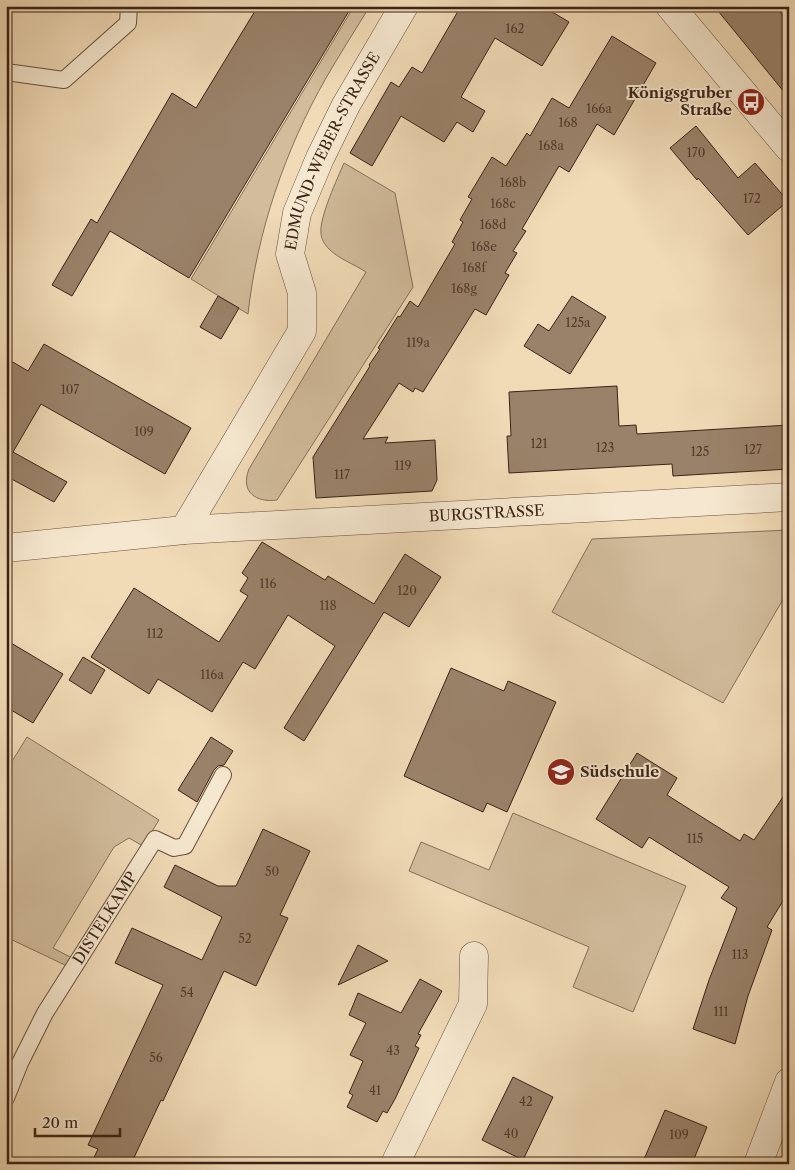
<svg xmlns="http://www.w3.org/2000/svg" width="795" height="1170" viewBox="0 0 795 1170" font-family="'Libre Caslon Text',serif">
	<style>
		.green { fill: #d2bc9c; stroke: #866f59 }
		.building { fill: #9a826a; stroke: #3b2216 }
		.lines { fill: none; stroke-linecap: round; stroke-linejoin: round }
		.lane-casing { stroke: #68503e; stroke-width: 18 }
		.street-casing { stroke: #68503e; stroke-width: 29 }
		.lane { stroke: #f6e8d0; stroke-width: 16 }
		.street { stroke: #f6e8d0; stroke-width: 28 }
		.labels { text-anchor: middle; stroke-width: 4; stroke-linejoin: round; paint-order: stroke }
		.number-label { font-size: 12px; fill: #533a2b }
		.poi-label { font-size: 15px; font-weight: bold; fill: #3b2216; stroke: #f6e8d0; text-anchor: end }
		.street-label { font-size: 15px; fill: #3b2216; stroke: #f6e8d0 }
	</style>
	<rect width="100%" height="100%" fill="#f1dbb7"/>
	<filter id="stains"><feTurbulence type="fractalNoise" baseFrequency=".004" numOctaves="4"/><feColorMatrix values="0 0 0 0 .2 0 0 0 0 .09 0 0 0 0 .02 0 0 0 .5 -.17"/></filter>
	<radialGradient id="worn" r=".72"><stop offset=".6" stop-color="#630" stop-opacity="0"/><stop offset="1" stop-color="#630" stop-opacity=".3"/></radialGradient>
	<!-- green -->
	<g class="green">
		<path d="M354 6H370C355 30 340 54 326 78 285 150 257 232 248 314L191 279Z"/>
		<path d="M344 163 395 193 413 287 277 500C256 503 240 492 249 469L366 272C354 264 339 259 329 249 325 245 321 239 321 233 319 218 338 177 344 163Z"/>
		<path d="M789 530V589L723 703 552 612 592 539Z"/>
		<path d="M27 737 159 820 143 846 129 838 114 847 53 948 72 958 67 966 6 937V771Z"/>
		<path d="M513 813 686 886 633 1012 573 987 589 947 409 871 421 842 489 870Z"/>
	</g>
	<!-- building -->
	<g class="building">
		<path d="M258 6H352L189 278 110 231 72 296 52 285 91 219 97 223 172 93 196 108Z"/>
		<path d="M461 6H542L569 22 542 66 495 38 461 97 485 111 473 132 457 122 444 142 401 116 372 166 350 153 391 82 399 87 412 67 422 73Z"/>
		<path d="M714 6H775L789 23V98Z"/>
		<path d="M612 36 656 63 614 135 597 124 569 172 559 166 522 229 526 231 513 251 517 253 505 273 509 275 486 315 475 309 423 392 415 388 413 392 399 383 363 439 388 437 385 443 435 440 437 480 432 491 316 498 313 457 370 366 369 365 380 349 378 348 398 316 400 317 410 301 418 307 455 244 452 242 463 222 460 220 472 199 468 197 492 157 506 166 527 133 530 136 552 98 569 108Z"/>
		<path d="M696 126 738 178 755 163 788 201 748 235 698 178 697 180 670 148Z"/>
		<path d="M218 296 239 308 221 339 200 327Z"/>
		<path d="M572 296 606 317 570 374 524 346 538 324 549 331Z"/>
		<path d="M44 344 191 428 165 474 41 404 13 452 67 482 54 502 6 476V358L28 371Z"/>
		<path d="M617 386 619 426 636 425 637 434 789 425V469L673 476 672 464 509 473 507 436H511L509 392Z"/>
		<path d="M262 542 325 580 328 576 374 604 405 554 441 577 409 627 384 612 304 741 284 728 335 646 288 615 255 669 243 662 212 712 158 679 149 694 91 657 134 588 219 642 248 596 240 591 248 578 242 573Z"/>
		<path d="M6 640 63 674 33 723 6 707Z"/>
		<path d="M83 657 105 670 91 694 69 680Z"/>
		<path d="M451 668 504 691 508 681 556 702 507 812 487 803 483 812 404 776Z"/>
		<path d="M211 737 233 751 224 765 218 766 214 770 197 802 178 790Z"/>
		<path d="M637 753 677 778 667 795 740 841 744 834 754 840 789 788V891L767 927 772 930 748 996 735 1044 693 1029 709 980 737 908 721 898 729 887 649 837 642 848 596 819Z"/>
		<path d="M263 829 310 851 280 915 288 918 256 986 224 971 163 1101 161 1100 131 1164H91L98 1149 88 1145 163 985 115 963 132 928 202 960 222 917 164 887 175 865 218 886H236Z"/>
		<path d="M358 945 388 961 338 985Z"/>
		<path d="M420 979 442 991 418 1034 421 1035 415 1046 419 1048 395 1099 387 1113 383 1111 377 1122 347 1107 353 1095 349 1093 363 1061 350 1055 366 1023 349 1015 358 993 401 1013Z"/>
		<path d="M513 1077 553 1097 523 1160 482 1140Z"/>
		<path d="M665 1110 707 1127 692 1164H642Z"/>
	</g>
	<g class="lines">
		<defs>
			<g id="lane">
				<path d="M6 72 64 80 128 23 129 6"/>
				<path id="s1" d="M6 1098 20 1063 45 1013 155 839 174 848 185 846 223 775"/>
			</g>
			<g id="street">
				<path d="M670 6 789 148"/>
				<path id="s2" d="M184 530 302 331V293L290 254 297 213 320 158 346 105 404 6"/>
				<path id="s3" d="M6 548 184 530 789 497"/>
				<path d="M395 1164 473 1004 474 956"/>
				<path d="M758 1164 789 1082"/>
			</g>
		</defs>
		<!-- lane casing -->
		<use href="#lane" class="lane-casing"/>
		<!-- street casing -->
		<use href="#street" class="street-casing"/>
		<!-- lane -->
		<use href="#lane" class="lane"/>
		<!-- street -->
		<use href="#street" class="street"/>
	</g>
	<!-- icons -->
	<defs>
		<symbol id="bus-disc" viewBox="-11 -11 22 22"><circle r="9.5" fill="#8f2418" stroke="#f6e8d0"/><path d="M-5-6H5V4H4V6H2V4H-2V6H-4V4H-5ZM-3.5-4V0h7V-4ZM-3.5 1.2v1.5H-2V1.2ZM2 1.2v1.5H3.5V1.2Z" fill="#fff"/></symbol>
		<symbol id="school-disc" viewBox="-11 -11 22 22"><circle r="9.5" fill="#8f2418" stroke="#f6e8d0"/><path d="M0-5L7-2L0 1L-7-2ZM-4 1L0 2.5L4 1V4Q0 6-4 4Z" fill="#fff"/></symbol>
	</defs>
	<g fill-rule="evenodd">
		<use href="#bus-disc" x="735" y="86" width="32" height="32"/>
		<use href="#school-disc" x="545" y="756" width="32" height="32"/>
	</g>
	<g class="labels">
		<!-- number labels -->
		<g class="number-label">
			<text x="515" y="33">162</text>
			<text x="599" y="113">166a</text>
			<text x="568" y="127">168</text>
			<text x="551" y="150">168a</text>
			<text x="696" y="157">170</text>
			<text x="513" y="187">168b</text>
			<text x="752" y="203">172</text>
			<text x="503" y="208">168c</text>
			<text x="493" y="229">168d</text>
			<text x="484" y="251">168e</text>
			<text x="474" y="272">168f</text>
			<text x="464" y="293">168g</text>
			<text x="578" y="327">125a</text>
			<text x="418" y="347">119a</text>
			<text x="70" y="394">107</text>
			<text x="144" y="436">109</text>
			<text x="539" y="448">121</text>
			<text x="605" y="452">123</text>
			<text x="753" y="454">127</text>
			<text x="700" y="456">125</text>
			<text x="403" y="470">119</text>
			<text x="342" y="479">117</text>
			<text x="268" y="588">116</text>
			<text x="407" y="595">120</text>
			<text x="328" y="610">118</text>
			<text x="155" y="638">112</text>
			<text x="212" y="679">116a</text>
			<text x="695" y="843">115</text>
			<text x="272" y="876">50</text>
			<text x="245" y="943">52</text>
			<text x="740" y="959">113</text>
			<text x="187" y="997">54</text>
			<text x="721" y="1016">111</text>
			<text x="393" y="1055">43</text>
			<text x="156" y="1062">56</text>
			<text x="375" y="1095">41</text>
			<text x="526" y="1106">42</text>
			<text x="511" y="1138">40</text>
			<text x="679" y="1139">109</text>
		</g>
		<!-- poi labels -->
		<g class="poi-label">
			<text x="732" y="98">Königsgruber<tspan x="732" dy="17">Straße</tspan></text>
			<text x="580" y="777" text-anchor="start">Südschule</text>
		</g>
		<!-- street labels -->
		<g class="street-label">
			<text dy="5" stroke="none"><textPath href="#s2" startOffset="422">EDMUND-WEBER-STRASSE</textPath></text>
			<text dy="5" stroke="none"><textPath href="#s3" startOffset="482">BURGSTRASSE</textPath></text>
			<text dy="5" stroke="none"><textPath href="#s1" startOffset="206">DISTELKAMP</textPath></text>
		</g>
	</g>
	<!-- margin -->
	<rect width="795" height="1170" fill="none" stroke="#f1dbb7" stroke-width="25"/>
	<rect x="8" y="8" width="780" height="1155" fill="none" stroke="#3b2216" stroke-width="2.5"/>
	<rect x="12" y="12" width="770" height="1145" fill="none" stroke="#3b2216"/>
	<!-- scale -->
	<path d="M35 1128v8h85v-8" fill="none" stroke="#3b2216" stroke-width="2.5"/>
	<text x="42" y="1128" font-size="15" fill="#3b2216" stroke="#f6e8d0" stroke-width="4" paint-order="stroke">20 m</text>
	<rect width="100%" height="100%" filter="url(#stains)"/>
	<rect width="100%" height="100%" fill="url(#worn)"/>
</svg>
